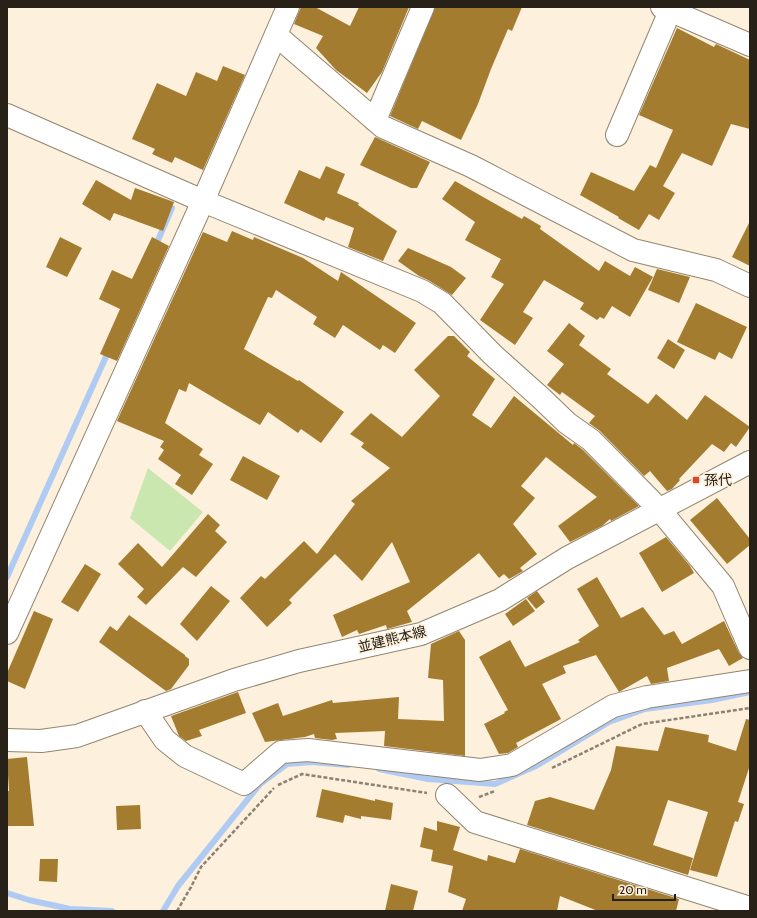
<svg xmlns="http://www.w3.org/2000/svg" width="757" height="918" viewBox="0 0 757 918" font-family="Cabin,'Noto Sans JP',sans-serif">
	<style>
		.green { fill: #cbe7b0 }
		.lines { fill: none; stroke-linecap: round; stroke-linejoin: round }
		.stream { stroke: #b0cbf3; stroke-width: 6 }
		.building { fill: #a37c30 }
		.minor-casing { stroke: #93856e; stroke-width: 24 }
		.major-casing { stroke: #93856e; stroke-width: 24 }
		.path { stroke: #8b8274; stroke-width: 2.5; stroke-dasharray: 4 2; stroke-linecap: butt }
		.minor { stroke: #fff; stroke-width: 22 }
		.major { stroke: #fff; stroke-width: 22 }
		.poi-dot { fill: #d54b29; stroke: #fdf1dd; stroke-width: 1.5 }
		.labels { text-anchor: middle; stroke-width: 3.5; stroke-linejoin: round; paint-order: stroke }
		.poi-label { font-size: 14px; fill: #272118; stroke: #fdf1dd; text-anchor: start }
		.street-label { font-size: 14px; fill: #272118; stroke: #fdf1dd }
	</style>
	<rect width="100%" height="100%" fill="#fdf1dd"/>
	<!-- green -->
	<path class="green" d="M148 468 203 512 170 551 130 518Z"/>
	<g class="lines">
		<!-- stream -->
		<g class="stream">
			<path d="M155 247 172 208"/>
			<path d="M7 577 109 350"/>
			<path d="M379 769 428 779 495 784 536 766 609 722 645 709 712 700 750 692"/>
			<path d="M7 893 29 900 70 909 112 911"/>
			<path d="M163 911 178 886 260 784 287 764 312 762 348 765"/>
		</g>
	</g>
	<!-- building -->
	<g class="building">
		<path d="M301 7H315L350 26 359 7H409L382 72 367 93 336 70 316 48 323 36 294 24Z"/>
		<path d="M435 7H522L512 31 508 29 491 69 478 104 461 140 422 121 418 129 390 116Z"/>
		<path d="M677 28 714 47 716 44 750 60V129L731 124 712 166 682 153 663 186 675 193 659 220 649 214 639 230 618 218 619 217 580 195 591 172 634 191 650 165 656 168 673 130 639 115Z"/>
		<path d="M223 66 245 75 203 170 175 157 172 163 152 154 155 149 132 139 157 83 186 96 196 72 217 81Z"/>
		<path d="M375 137 430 162 417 188H411L360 165Z"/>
		<path d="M326 166 345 174 337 193 359 203 358 205 397 231 383 261 348 247 354 228 326 217 324 221 284 203 299 170 320 179Z"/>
		<path d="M96 180 131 200 135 188 174 202 163 231 114 213 110 221 82 204Z"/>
		<path d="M455 181 522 219 524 216 541 226 540 229 599 271 605 261 630 276 635 267 653 277 630 317 612 306 604 319 600 317 597 320 580 309 584 303 544 280 523 312 533 318 515 345 480 320 504 284 491 277 501 259 465 240 475 222 442 199Z"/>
		<path d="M750 221V266L732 257Z"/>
		<path d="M232 231 253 240 254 237 303 258 338 281 341 272 416 323 395 353 383 345 380 350 343 325 335 338 313 324 317 317 276 290 272 298 268 297 244 349 298 381 299 380 344 412 321 443 301 429 298 433 268 412 260 425 189 383 186 392 179 389 165 423 203 449 199 455 213 464 192 495 175 484 181 475 158 459 164 450 160 447 164 441 117 421 203 232 227 242Z"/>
		<path d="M60 237 82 248 67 277 46 267Z"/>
		<path d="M152 237 169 246 117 361 100 354 120 309 99 299 112 270 132 279Z"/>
		<path d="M408 248 451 267 466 278 452 295 428 280 419 276 398 261Z"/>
		<path d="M657 269 690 277 679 303 648 290Z"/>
		<path d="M696 303 747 327 732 359 719 352 715 360 677 342Z"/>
		<path d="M569 323 585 336 579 345 611 369 607 374 648 404 656 394 687 420 705 395 750 427 736 447 731 443 724 452 712 444 679 479 680 480 672 489 667 491 650 471 644 476 600 431 589 423 595 416 562 392 560 395 547 385 564 364 547 351Z"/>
		<path d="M448 336H454L470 352 467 356 495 379 472 415 491 428 514 396 573 445 574 443 583 450 639 506 611 521 610 519 602 526 570 542 558 526 597 497 546 457 521 486 535 498 513 524 537 554 520 568 523 571 509 579 504 574 499 578 479 553 407 611 412 622 387 629 386 625 359 634 357 630 342 637 333 615 410 582 392 542 362 581 335 554 289 600 292 603 267 627 240 598 261 576 265 579 304 541 317 554 355 504 351 501 390 468 361 447 364 443 350 434 371 413 402 437 440 396 414 370Z"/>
		<path d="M668 339 685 350 674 369 657 358Z"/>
		<path d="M243 456 280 476 267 500 230 480Z"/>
		<path d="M717 498 750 539V545L727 564 690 520Z"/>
		<path d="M208 514 220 525 215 531 227 542 196 577 183 567 146 605 137 597 144 589 118 564 138 543 162 567Z"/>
		<path d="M666 537 690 566 694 573 662 592 639 553Z"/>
		<path d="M85 564 101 574 78 612 61 602Z"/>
		<path d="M597 577 621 618 643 607 664 635 674 631 682 644 724 621 739 653 743 658 729 666 719 649 667 668 669 681 651 684 647 676 619 692 596 655 563 666 566 673 542 684 561 719 516 743 518 747 508 753 499 754 484 724 505 713 504 712 508 710 479 657 510 640 525 667 580 642 578 640 599 626 577 589Z"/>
		<path d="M211 586 230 601 197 641 180 624Z"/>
		<path d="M537 591 545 602 536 609 527 598Z"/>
		<path d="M526 599 535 611 513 626 505 614Z"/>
		<path d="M34 611 53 619 25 689 7 681V673Z"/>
		<path d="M129 615 185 655V656L189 659V665L171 689 166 691 99 642 110 626 117 631Z"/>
		<path d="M459 631 465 640V756L384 746 385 731 335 733 337 739 332 740 315 738 314 734 305 737 265 742 252 713 278 703 283 716 332 700 333 703 399 697 398 719 444 721 443 680 428 678 431 644Z"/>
		<path d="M238 692 246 713 199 730 202 736 186 741 179 736 171 716Z"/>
		<path d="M746 719 750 720V765L738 802 744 804 738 822 735 821 717 877 690 870 708 812 668 800 653 845 693 858 688 875 527 825 535 801 550 797 594 810 611 770 616 746 658 751 665 727 709 735 708 742 736 751Z"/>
		<path d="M27 757 34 826H7V791H9L7 759Z"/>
		<path d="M322 789 375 801V799L393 803 391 820 361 816V819L345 815 343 823 316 817Z"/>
		<path d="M140 805 141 829 117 830 116 806Z"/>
		<path d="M437 821 460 827 453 850 487 861 488 855 515 863 520 849 679 899 676 911H598L560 896 557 911H462L466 899 448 892 453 866 431 861 433 850 420 847 424 827 437 831Z"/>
		<path d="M40 859H58L57 882 39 881Z"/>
		<path d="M391 884 418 891 413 911H385Z"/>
	</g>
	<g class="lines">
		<defs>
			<g id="minor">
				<path d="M662 7 750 45"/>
				<path d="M276 35 383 127 471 166 633 250 716 270 750 286"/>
				<path d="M7 115 203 201 422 291 442 303 493 355 541 398 567 423 591 440 659 509 723 586 750 648"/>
				<path d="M375 120 423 7"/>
				<path d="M617 135 670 11"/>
				<path d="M7 633 203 201 288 7"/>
				<path d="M145 711 165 740 185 756 244 784 281 752 308 750 480 770 512 765 613 706 647 697 750 681"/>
				<path d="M447 795 475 822 750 908"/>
			</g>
			<path id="major" d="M7 740 41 741 77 736 234 680 299 661 421 634 500 600 567 558 750 462"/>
		</defs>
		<!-- minor casing -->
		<use href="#minor" class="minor-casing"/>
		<!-- major casing -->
		<use href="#major" class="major-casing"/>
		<!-- path -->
		<g class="path">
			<path d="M552 768 642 724 750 708"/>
			<path d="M278 785 302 774 427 793"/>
			<path d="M479 797 495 791"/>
			<path d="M177 911 191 887 201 867 274 788"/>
		</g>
		<!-- minor -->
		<use href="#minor" class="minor"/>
		<!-- major -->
		<use href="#major" class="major"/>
	</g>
	<!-- markers -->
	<rect class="poi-dot" x="692" y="476" width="8" height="8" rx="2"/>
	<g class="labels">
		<!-- poi labels -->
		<g class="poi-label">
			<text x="704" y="485">孫代</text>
		</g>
		<!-- street labels -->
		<g class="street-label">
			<text transform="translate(392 639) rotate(-14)" y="5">並建熊本線</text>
		</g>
	</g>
	<!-- border -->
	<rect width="757" height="918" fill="none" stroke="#272118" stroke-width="16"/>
	<!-- scale -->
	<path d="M613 894v6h62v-6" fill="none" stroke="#272118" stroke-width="2"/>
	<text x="619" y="894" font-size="12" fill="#272118" stroke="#fdf1dd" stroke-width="3" paint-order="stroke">20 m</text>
</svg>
